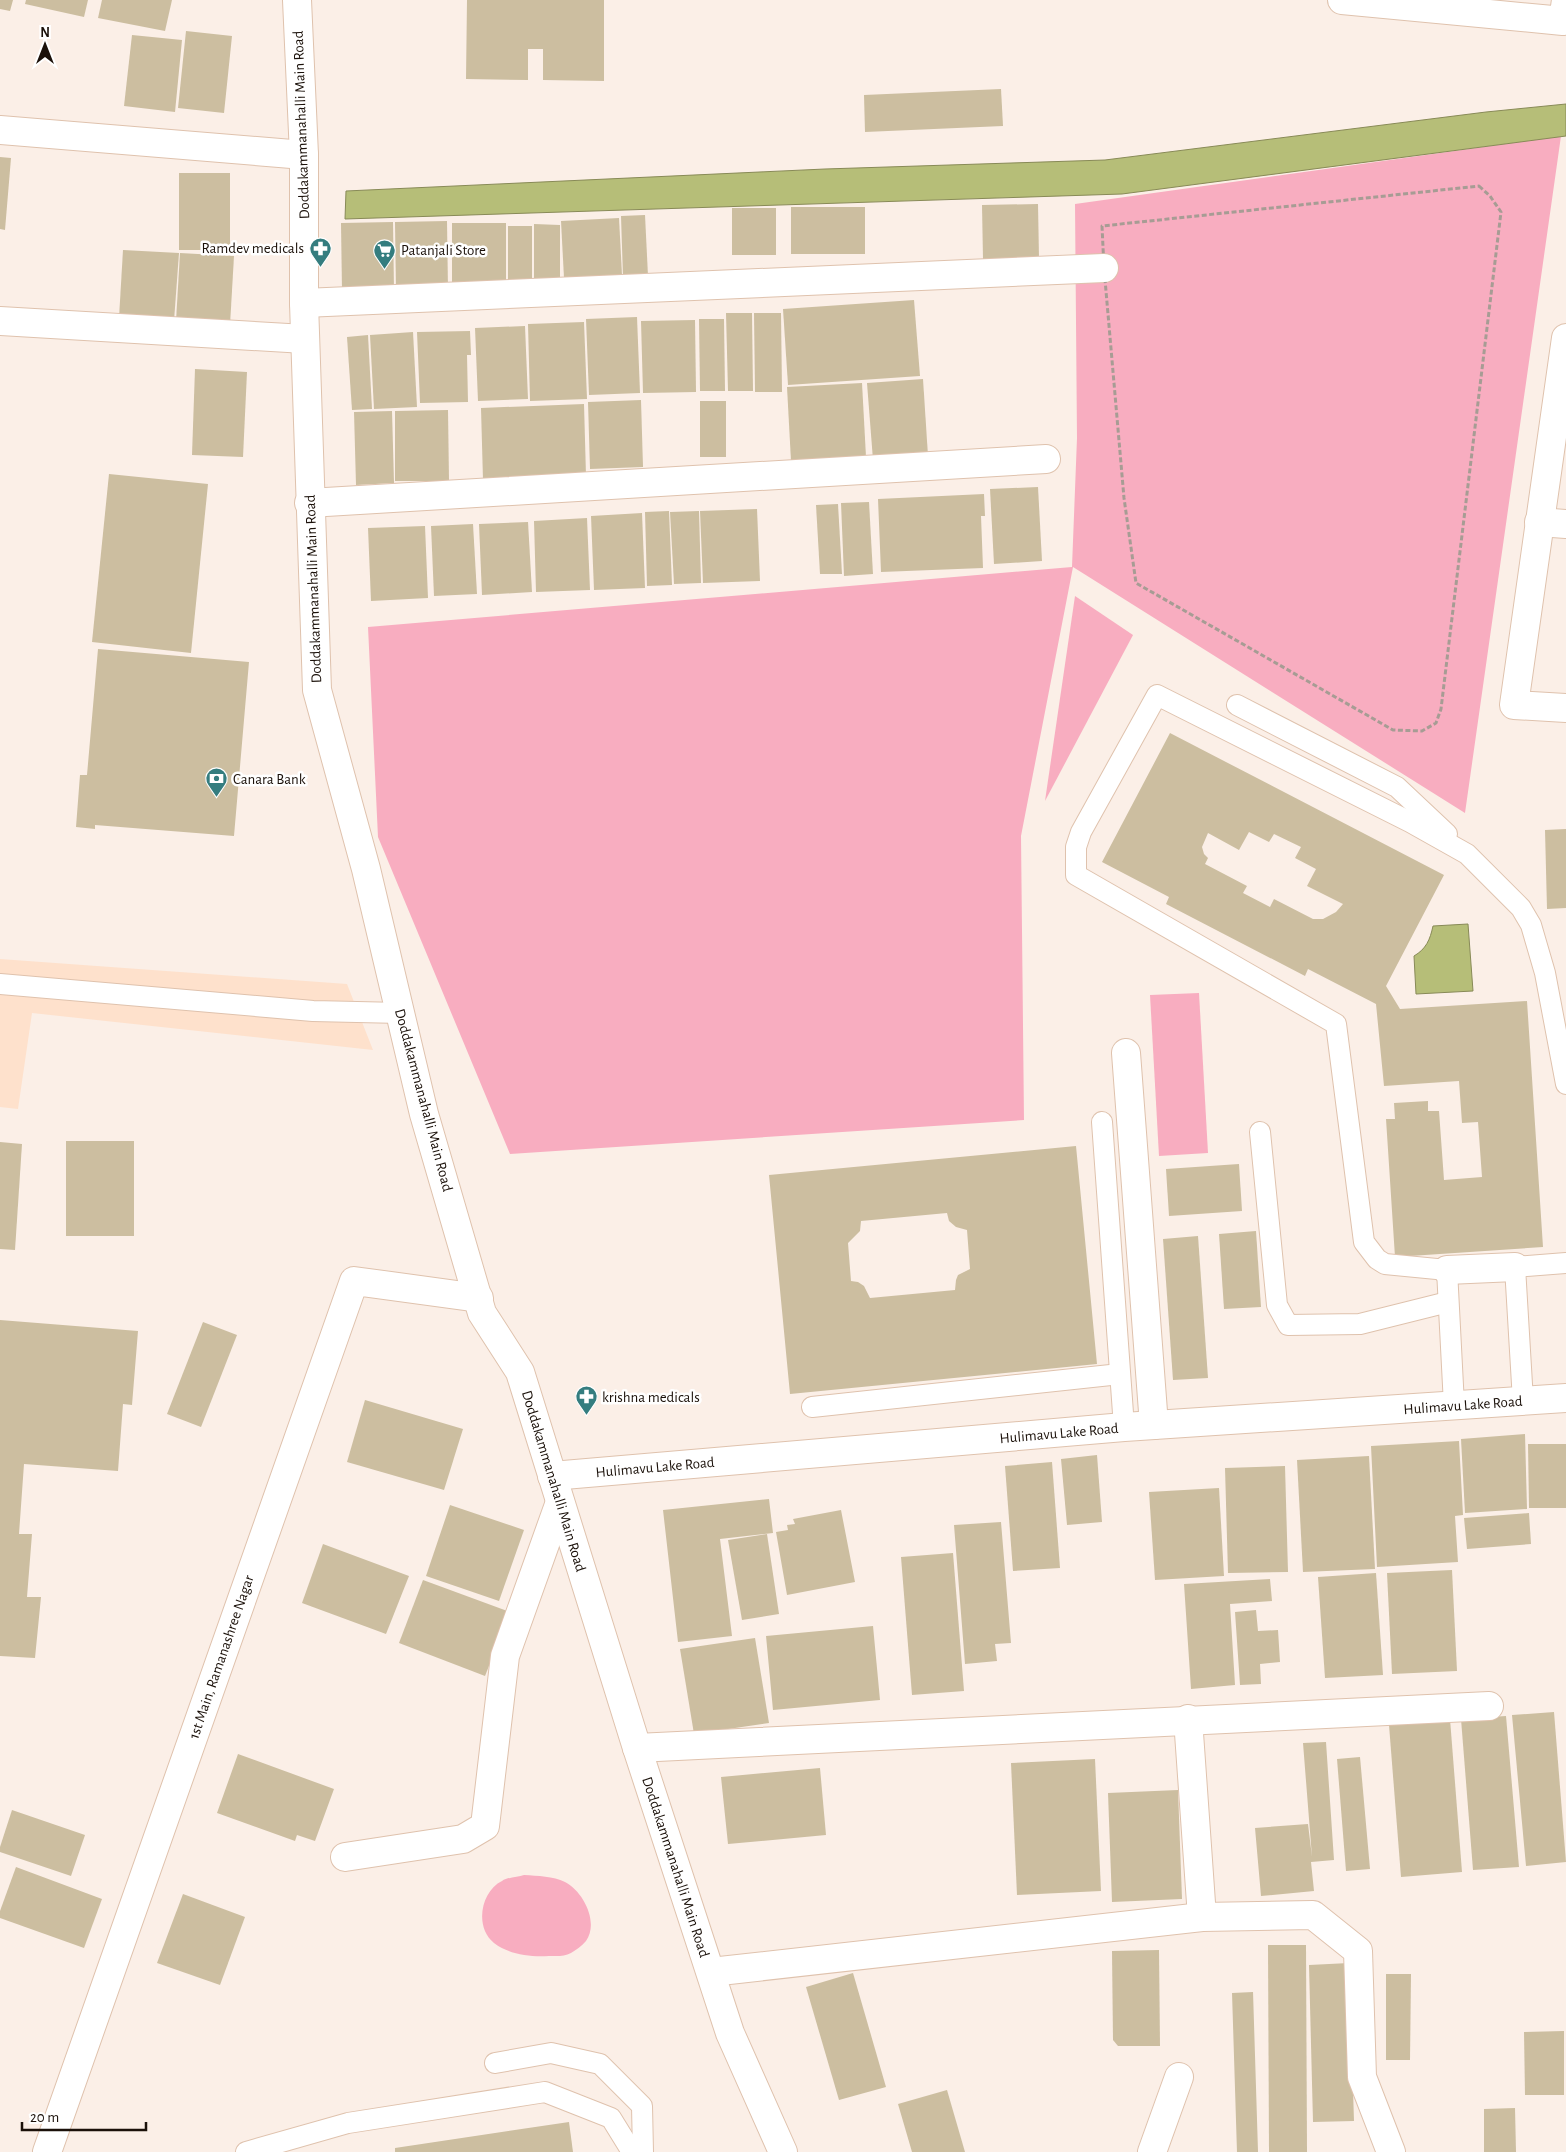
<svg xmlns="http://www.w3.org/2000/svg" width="1566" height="2152" viewBox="0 0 1566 2152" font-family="'Alegreya Sans',sans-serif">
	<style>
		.built { fill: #fee1cc }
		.green { fill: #f8adc0 }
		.water { fill: #b6be78; stroke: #888a57 }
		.building { fill: #ccbea0; fill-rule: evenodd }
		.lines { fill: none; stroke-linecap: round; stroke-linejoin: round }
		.service-casing { stroke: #dfc2ad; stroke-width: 22 }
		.minor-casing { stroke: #dfc2ad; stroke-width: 30 }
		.tertiary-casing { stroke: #dfc2ad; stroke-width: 30 }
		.path { stroke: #a79c94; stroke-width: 3; stroke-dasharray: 5 2.5; stroke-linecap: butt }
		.service { stroke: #fff; stroke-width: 20 }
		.minor { stroke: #fff; stroke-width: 28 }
		.tertiary { stroke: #fff; stroke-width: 28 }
		.labels { text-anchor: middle; stroke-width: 5; stroke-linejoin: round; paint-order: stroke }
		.street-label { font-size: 15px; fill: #1b110a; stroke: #fff }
		.poi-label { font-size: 15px; fill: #1b110a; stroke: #fff; text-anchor: start }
	</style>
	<rect width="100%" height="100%" fill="#fbefe7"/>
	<!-- built -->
	<path class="built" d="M0 959 347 984 373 1050 32 1013 18 1109 0 1107Z"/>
	<!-- green -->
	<g class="green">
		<path d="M1561 136 1465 813 1073 567 1021 836 1024 1120 510 1154 378 837 368 627 1072 567 1077 438 1075 204Z"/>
		<path d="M1075 596 1133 635 1045 801Z"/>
		<path d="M1199 993 1208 1153 1159 1156 1150 995Z"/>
		<path d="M524 1875C538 1876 553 1876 565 1882 584 1892 599 1923 586 1941 582 1946 576 1950 571 1953 564 1957 556 1956 549 1956 530 1957 510 1955 494 1943 474 1927 481 1891 502 1881 508 1877 518 1877 524 1875Z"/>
	</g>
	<!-- water -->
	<g class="water">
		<path d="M1566 104V136L1122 194 345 219 346 191 825 169 1105 160 1486 112Z"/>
		<path d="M1468 924 1473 991 1416 994 1414 956C1426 949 1430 940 1433 926Z"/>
	</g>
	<!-- building -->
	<g class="building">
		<path d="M0 0H13L10 11 0 9Z"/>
		<path d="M26 0H88L84 17 25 4Z"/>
		<path d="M102 0H172L165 31 98 18Z"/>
		<path d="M467 0H604V81L543 80V49H528V80L466 79Z"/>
		<path d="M186 31 232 36 224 113 178 108Z"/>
		<path d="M132 35 182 40 175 112 124 106Z"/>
		<path d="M1001 89 1003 126 865 132 864 95Z"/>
		<path d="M0 157 11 158 5 230 0 229Z"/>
		<rect x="179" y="173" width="51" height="77"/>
		<path d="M1038 204 1039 258 983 259 982 205Z"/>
		<rect x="791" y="207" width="74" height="47"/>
		<rect x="732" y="208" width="44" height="47"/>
		<path d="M645 215 648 276 623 277 621 216Z"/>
		<path d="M619 218 622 275 564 278 561 221Z"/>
		<path d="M447 221 448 290 396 291 395 222Z"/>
		<path d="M393 222 394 291H342L341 223Z"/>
		<rect x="452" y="223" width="54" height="63"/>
		<path d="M534 224 560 225V280H534Z"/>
		<rect x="508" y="226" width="24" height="56"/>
		<path d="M123 250 179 253 174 321 119 318Z"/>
		<path d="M180 253 234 256 230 325 176 321Z"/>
		<path d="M914 300 920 376 788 385 783 309Z"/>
		<path d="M726 313H752L753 391H728Z"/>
		<path d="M754 313H781L782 392H755Z"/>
		<path d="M637 317 640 393 589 395 586 319Z"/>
		<path d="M699 319H724L725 391H700Z"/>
		<path d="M695 320 696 392 643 393 641 321Z"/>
		<path d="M584 322 587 399 530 401 528 324Z"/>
		<path d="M525 326 528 399 478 401 475 328Z"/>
		<path d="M470 331 471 355H467L468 402 420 403 417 332Z"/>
		<path d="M413 332 417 407 374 409 370 335Z"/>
		<path d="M368 335 372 409 352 410 347 337Z"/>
		<path d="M195 369 247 372 243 457 192 455Z"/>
		<path d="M923 379 928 456 873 460 867 383Z"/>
		<path d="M862 383 866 457 791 461 787 387Z"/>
		<path d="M641 400 643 467 590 469 588 402Z"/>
		<rect x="700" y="401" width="26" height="56"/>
		<path d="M584 404 586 476 483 480 481 408Z"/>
		<path d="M448 410 449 481H395V411Z"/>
		<path d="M392 411 394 483 356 485 354 412Z"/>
		<path d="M109 474 208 484 191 653 92 642Z"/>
		<path d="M1038 487 1042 561 994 564 990 489Z"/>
		<path d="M984 494 985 516H981L983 568 881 572 878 499Z"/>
		<path d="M869 502 873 574 844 576 841 503Z"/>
		<path d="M838 504 842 574H820L816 505Z"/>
		<path d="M757 509 760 581 703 583 700 511Z"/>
		<path d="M669 511 672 585 647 586 645 512Z"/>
		<path d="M699 511 701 583 674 584 670 512Z"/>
		<path d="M642 513 645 588 594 590 591 516Z"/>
		<path d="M587 518 590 590 536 592 534 521Z"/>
		<path d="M528 522 532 592 482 595 479 524Z"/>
		<path d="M473 524 477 594 434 596 431 526Z"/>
		<path d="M425 526 428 598 371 601 368 528Z"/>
		<path d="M98 649 249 662 234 836 95 825V829L76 827 80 775H87Z"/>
		<path d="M1170 733 1444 875 1386 986 1400 1009 1527 1001 1543 1247 1395 1257 1386 1119H1395L1394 1103 1428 1101V1111H1439L1444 1180 1482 1177 1478 1122 1462 1123 1459 1081 1384 1086 1376 1004 1308 969 1305 976 1166 904 1169 897 1102 862ZM1249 832 1269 842 1274 834 1301 847 1295 858 1316 869 1307 886 1343 904 1336 912 1323 919H1313L1274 899 1270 907 1243 893 1247 886 1205 864 1208 858 1204 854 1202 847 1208 833 1239 850Z"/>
		<path d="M1566 829V908L1547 909 1545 830Z"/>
		<rect x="66" y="1141" width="68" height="95"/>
		<path d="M0 1142 22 1144 15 1250 0 1249Z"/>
		<path d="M1076 1146 1097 1364 790 1394 769 1175ZM947 1213 949 1221 956 1227 967 1230 970 1269 958 1275 956 1280 955 1290 870 1298 864 1286 858 1282 851 1281 848 1243 860 1231 861 1221Z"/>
		<path d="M1239 1164 1242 1211 1169 1216 1166 1169Z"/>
		<path d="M1256 1231 1261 1307 1224 1309 1219 1234Z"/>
		<path d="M1198 1236 1208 1378 1173 1380 1163 1239Z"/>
		<path d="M0 1320 138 1331 132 1405 123 1404 118 1471 24 1464 19 1534H32L27 1597H41L35 1658 0 1656Z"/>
		<path d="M203 1322 237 1335 201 1427 167 1414Z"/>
		<path d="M365 1400 463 1429 444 1490 347 1462Z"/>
		<path d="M1525 1434 1527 1509 1465 1513 1461 1439Z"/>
		<path d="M1459 1441 1463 1515 1455 1516 1458 1562 1377 1567 1371 1446Z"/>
		<path d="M1528 1444H1566V1508H1529Z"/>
		<path d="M1097 1455 1102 1522 1067 1525 1061 1459Z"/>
		<path d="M1369 1456 1375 1569 1303 1572 1297 1460Z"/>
		<path d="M1052 1462 1060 1568 1013 1571 1005 1466Z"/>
		<path d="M1285 1466 1288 1572 1228 1573 1225 1468Z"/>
		<path d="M1219 1488 1224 1576 1155 1580 1149 1492Z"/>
		<path d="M769 1499 773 1533 720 1539 732 1636 678 1642 663 1510Z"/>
		<path d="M450 1505 524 1530 499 1601 426 1576Z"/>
		<path d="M841 1510 855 1582 787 1595 776 1532 788 1530 787 1525 795 1524 793 1519Z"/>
		<path d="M1529 1513 1531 1544 1467 1549 1464 1518Z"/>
		<path d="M1001 1522 1011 1643 995 1644 997 1661 965 1664 954 1525Z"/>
		<path d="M767 1534 779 1614 742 1620 728 1540Z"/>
		<path d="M323 1544 409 1576 386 1634 302 1603Z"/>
		<path d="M953 1553 964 1691 912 1695 901 1557Z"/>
		<path d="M1452 1570 1457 1671 1392 1674 1387 1573Z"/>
		<path d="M1376 1573 1383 1675 1325 1678 1318 1577Z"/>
		<path d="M1270 1579 1272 1601 1230 1604 1235 1685 1191 1689 1184 1584Z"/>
		<path d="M423 1580 510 1612 485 1676 399 1643Z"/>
		<path d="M1256 1610 1258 1631 1278 1630 1280 1662 1260 1664 1261 1684 1240 1685 1235 1612Z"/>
		<path d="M873 1626 880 1700 773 1710 766 1636Z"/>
		<path d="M755 1638 769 1723 694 1734 680 1649Z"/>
		<path d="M1554 1712 1566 1862 1526 1866 1512 1715Z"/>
		<path d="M1506 1716 1519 1867 1473 1870 1461 1719Z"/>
		<path d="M1450 1719 1462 1872 1401 1877 1389 1725Z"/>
		<path d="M1326 1742 1334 1860 1311 1862 1314 1891 1261 1896 1255 1828 1308 1824 1312 1857 1303 1743Z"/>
		<path d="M238 1754 334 1789 315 1841 297 1835 295 1841 217 1813Z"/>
		<path d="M1360 1757 1370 1869 1346 1871 1337 1759Z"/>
		<path d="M1095 1759 1101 1891 1017 1895 1011 1763Z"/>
		<path d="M820 1768 826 1835 728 1844 721 1777Z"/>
		<path d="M1178 1790 1182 1899 1112 1902 1108 1793Z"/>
		<path d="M12 1810 85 1835 71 1876 0 1852V1847Z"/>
		<path d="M16 1867 102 1899 84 1948 0 1918V1911Z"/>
		<path d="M183 1894 245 1917 220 1985 157 1963Z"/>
		<path d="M1268 1945H1306L1307 2152H1269Z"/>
		<path d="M1159 1950 1160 2046H1118L1113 2040 1112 1951Z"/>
		<path d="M1349 1963 1354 2121 1313 2122 1309 1965Z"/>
		<path d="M853 1973 886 2087 839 2100 806 1987Z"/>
		<path d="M1386 1974H1411L1410 2060H1386Z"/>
		<path d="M1253 1992 1258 2152H1237L1232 1993Z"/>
		<path d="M1564 2031V2095H1525L1524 2032Z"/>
		<path d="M947 2090 965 2152H912L898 2104Z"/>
		<path d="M1515 2108 1516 2152H1484V2109Z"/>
		<path d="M569 2122 573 2152H395V2148Z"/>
	</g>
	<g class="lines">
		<defs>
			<g id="service">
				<path d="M1237 705 1397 787 1447 834"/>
				<path d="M0 984 313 1011 401 1013"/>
				<path d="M1102 1122 1124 1427"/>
				<path d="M1260 1132 1277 1305 1288 1325 1360 1324 1448 1302"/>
				<path d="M1523 1401 1515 1267 1566 1263"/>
				<path d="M1454 1405 1447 1270 1385 1264 1377 1259 1364 1242 1336 1024 1076 875V847L1081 832 1157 695 1410 822 1467 854 1521 908 1531 925 1545 973 1566 1084"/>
				<path d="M812 1407 1120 1374"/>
				<path d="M495 2063 551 2053 600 2064 642 2106 643 2152"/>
				<path d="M246 2152 348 2123 545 2092 611 2118 632 2152"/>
			</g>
			<g id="minor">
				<path d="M1342 0 1563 21 1566 0"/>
				<path d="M0 130 304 155"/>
				<path d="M304 303 1104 268"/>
				<path d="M0 321 305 339"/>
				<path d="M1566 338 1514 705 1566 708"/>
				<path d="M309 503 1046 459"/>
				<path d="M1539 522 1566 524"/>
				<path d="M1126 1053 1154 1425"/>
				<path d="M1447 1270 1515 1267"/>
				<path d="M552 1476 1124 1427 1566 1398"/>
				<path d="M1188 1719 1202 1917 1313 1915 1358 1951 1362 2077 1391 2152"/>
				<path d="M637 1748 1489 1706"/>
				<path d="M345 1857 463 1839 485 1826 505 1656 560 1502"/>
				<path d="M711 1972 1202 1917"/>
				<path d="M47 2152 354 1281 479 1298"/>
				<path d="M1152 2152 1179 2077"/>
			</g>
			<path id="tertiary" d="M297 0 304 155V303L317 690 366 869 424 1114 482 1313 520 1372 637 1748 730 2033 783 2152"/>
		</defs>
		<!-- service casing -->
		<use href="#service" class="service-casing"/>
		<!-- minor casing -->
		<use href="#minor" class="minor-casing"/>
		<!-- tertiary casing -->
		<use href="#tertiary" class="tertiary-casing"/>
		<!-- path -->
		<path class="path" d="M1479 186 1490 196 1501 212 1441 709 1436 723 1422 731 1393 730 1136 583 1124 498 1104 268 1102 226Z"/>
		<!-- service -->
		<use href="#service" class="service"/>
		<!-- minor -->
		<use href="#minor" class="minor"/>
		<!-- tertiary -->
		<use href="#tertiary" class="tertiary"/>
	</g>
	<!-- icons -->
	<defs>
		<symbol id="pharmacy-pin" viewBox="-11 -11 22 30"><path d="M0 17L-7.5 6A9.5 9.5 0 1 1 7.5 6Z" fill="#347d7f" stroke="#fff"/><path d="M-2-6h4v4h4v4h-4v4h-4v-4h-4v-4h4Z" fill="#fff"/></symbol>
		<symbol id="supermarket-pin" viewBox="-11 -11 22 30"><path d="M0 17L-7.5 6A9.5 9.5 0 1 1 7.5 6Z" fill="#347d7f" stroke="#fff"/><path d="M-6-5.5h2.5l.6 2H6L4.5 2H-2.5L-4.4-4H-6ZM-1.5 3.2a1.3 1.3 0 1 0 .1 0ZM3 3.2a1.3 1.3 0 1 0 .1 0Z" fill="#fff"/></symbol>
		<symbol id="bank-pin" viewBox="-11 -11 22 30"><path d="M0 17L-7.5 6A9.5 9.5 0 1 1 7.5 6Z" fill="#347d7f" stroke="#fff"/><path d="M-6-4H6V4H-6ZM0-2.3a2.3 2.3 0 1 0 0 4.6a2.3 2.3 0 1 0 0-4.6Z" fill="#fff"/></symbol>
	</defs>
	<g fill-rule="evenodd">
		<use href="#pharmacy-pin" x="308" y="236" width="25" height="34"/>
		<use href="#supermarket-pin" x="372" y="238" width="25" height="34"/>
		<use href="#bank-pin" x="204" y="766" width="25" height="34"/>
		<use href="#pharmacy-pin" x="574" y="1384" width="25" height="34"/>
	</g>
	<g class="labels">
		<!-- street labels -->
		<g class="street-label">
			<text transform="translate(301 125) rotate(-92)" y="5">Doddakammanahalli Main Road</text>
			<text transform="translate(313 589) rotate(-92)" y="5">Doddakammanahalli Main Road</text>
			<text transform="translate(424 1100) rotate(75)" y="5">Doddakammanahalli Main Road</text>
			<text transform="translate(1463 1405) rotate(-4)" y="5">Hulimavu Lake Road</text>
			<text transform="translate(1059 1433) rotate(-5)" y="5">Hulimavu Lake Road</text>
			<text transform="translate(655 1467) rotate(-5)" y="5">Hulimavu Lake Road</text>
			<text transform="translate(554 1481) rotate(73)" y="5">Doddakammanahalli Main Road</text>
			<text transform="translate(221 1657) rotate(-71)" y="5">1st Main, Ramanashree Nagar</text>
			<text transform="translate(676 1867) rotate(72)" y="5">Doddakammanahalli Main Road</text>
		</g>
		<!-- poi labels -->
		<g class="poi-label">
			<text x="304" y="253" text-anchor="end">Ramdev medicals</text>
			<text x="401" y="255">Patanjali Store</text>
			<text x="233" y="784">Canara Bank</text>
			<text x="602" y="1402">krishna medicals</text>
		</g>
	</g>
	<!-- north arrow -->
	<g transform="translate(45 45)" stroke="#ffffff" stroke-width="4" paint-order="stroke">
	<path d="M0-4L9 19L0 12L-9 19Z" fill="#1b110a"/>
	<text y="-8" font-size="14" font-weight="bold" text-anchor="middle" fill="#1b110a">N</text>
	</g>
	<!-- scale -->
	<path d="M22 2122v8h124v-8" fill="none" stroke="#1b110a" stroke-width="2.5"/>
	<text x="30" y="2122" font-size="15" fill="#1b110a" stroke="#ffffff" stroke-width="4" paint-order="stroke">20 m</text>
</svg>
